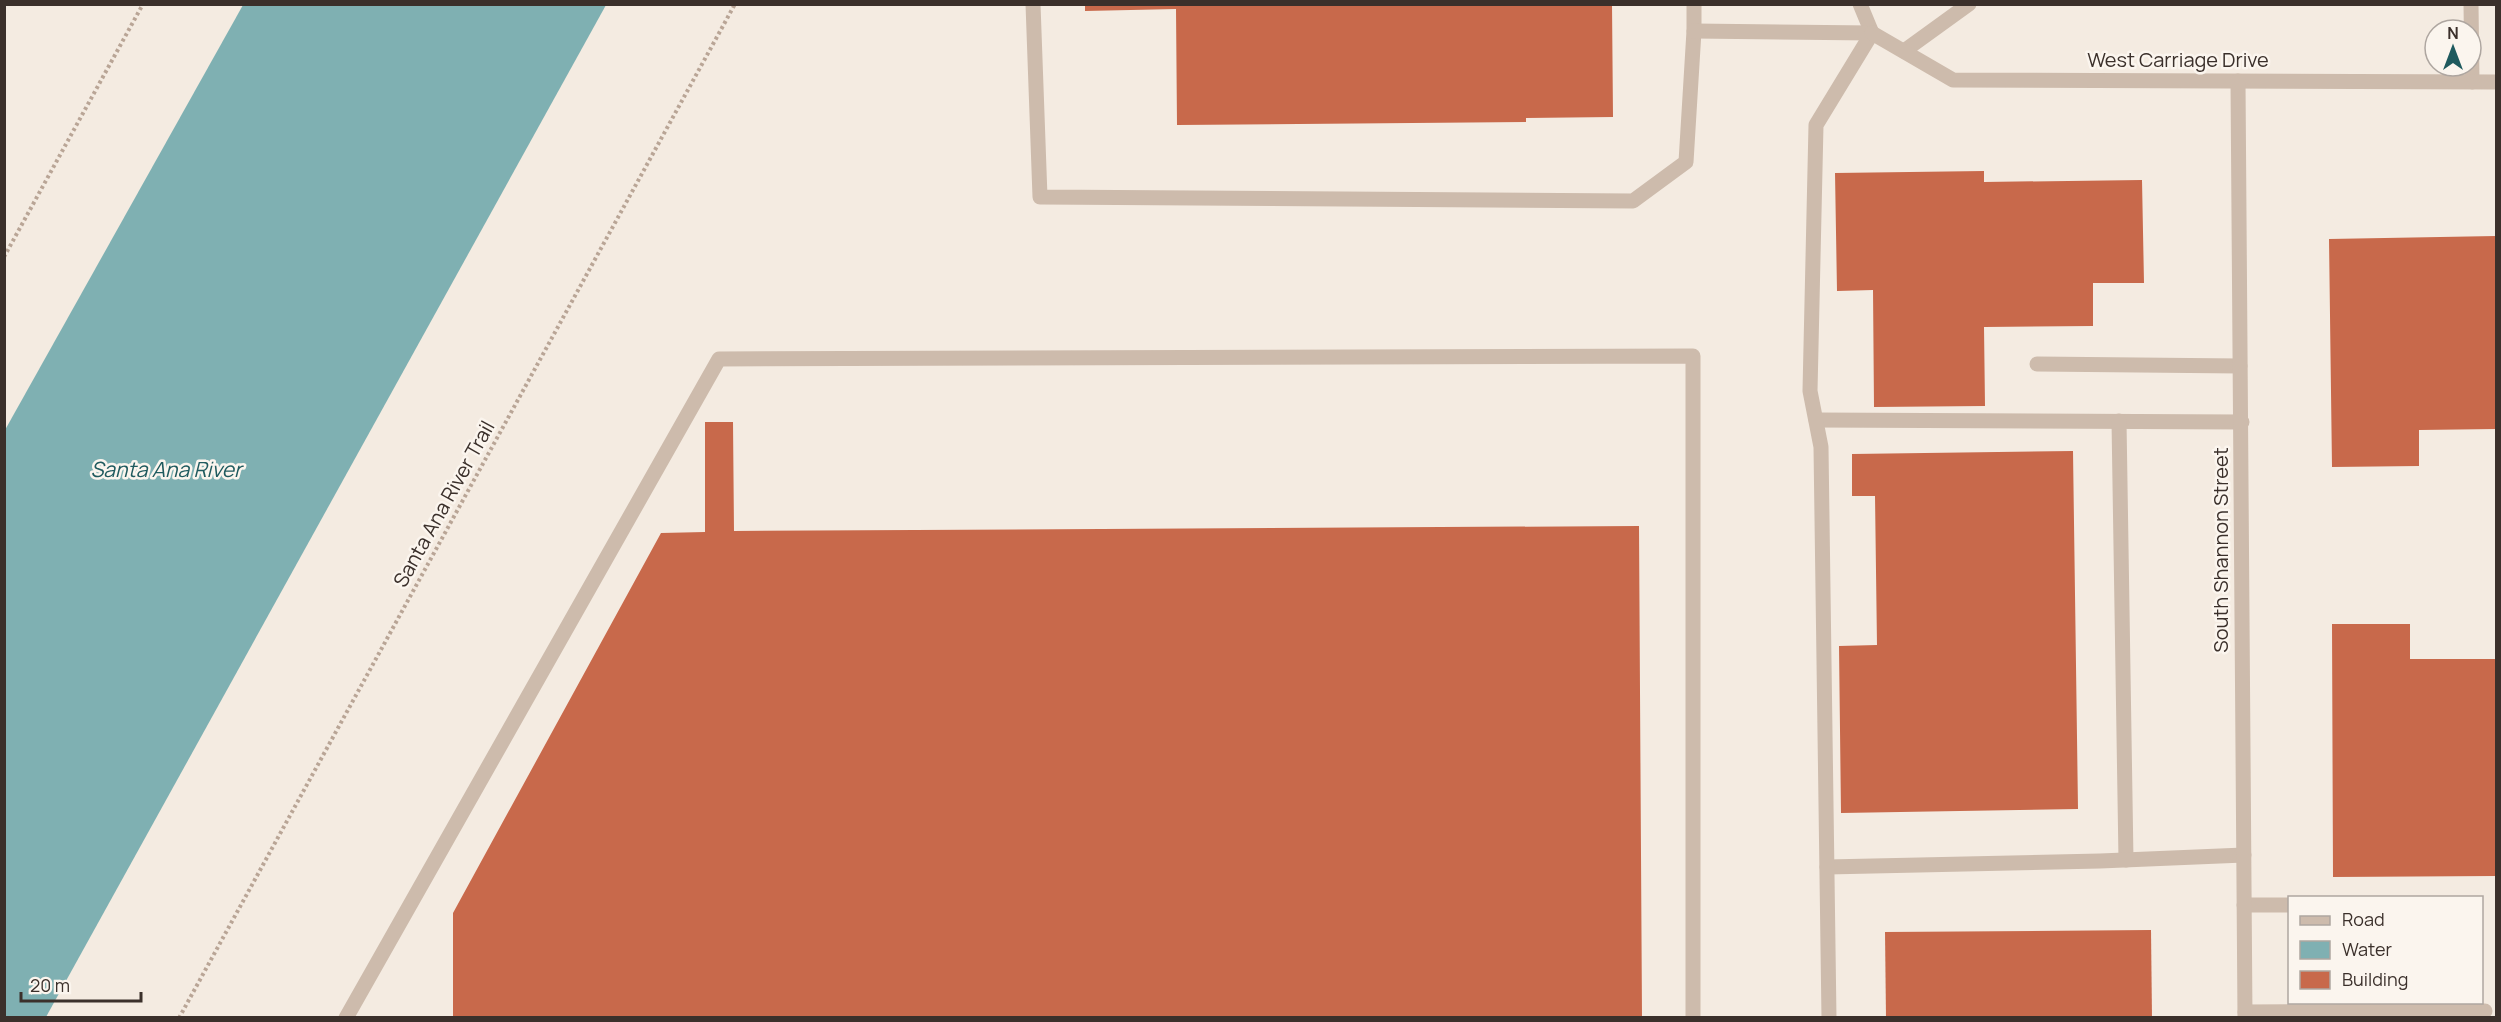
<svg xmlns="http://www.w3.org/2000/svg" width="2501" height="1022" viewBox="0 0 2501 1022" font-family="Manrope,sans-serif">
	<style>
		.water { fill: #7fb0b2 }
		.building { fill: #c8694b }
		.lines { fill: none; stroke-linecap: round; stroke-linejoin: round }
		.path { stroke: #b9a596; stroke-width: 4; stroke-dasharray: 3 3; stroke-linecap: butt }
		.lane { stroke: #cdbbac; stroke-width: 15 }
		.street { stroke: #cdbbac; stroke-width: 15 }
		.labels { text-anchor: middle; stroke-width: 5; stroke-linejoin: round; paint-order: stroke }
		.street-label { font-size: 20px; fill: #3b302b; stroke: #fbf5ee }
		.water-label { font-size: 21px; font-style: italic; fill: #1f5a5e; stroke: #fbf5ee }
	</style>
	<rect width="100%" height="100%" fill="#f4ebe1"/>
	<!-- water -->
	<path class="water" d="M243 5H606L46 1017H5V430Z"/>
	<!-- building -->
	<g class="building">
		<path d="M1085 4H1612L1613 117 1526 118V122L1177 125 1176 9 1085 11Z"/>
		<path d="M1984 171V182L2142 180 2144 283H2093V326L1984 327 1985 406 1874 407 1873 290 1837 291 1835 173Z"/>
		<path d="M2496 236V429L2419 430V466L2332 467 2329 239Z"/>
		<path d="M705 422H733L734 531 1639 526 1642 1018H453V913L661 533 705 532Z"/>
		<path d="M2073 451 2078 809 1841 813 1839 646 1877 645 1875 496H1852V454Z"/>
		<path d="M2332 624H2410V659H2496V876L2333 877Z"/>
		<path d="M2151 930 2152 1018H1886L1885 932Z"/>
	</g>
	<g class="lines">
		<!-- path -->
		<g class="path">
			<path d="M4 257 143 4"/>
			<path d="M179 1018 735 4"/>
		</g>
		<!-- lane -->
		<g class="lane">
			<path d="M1033 4 1040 197 1633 201 1686 162 1694 31V4"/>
			<path d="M1860 4 1872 33"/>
			<path d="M2471 4 2472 82"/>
			<path d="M1694 31 1872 33"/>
			<path d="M1904 51 1969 4"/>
			<path d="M2037 364 2240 366"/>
			<path d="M1816 420 2242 422"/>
			<path d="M2119 421 2126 860"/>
			<path d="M1827 867 2100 861 2244 855"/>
			<path d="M2244 905H2290"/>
			<path d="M2245 1012 2485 1011"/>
			<path d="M346 1018 719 359 1693 356V1018"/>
			<path d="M1829 1018 1821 447 1810 391 1816 125 1872 33"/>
		</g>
		<!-- street -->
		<g class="street">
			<path d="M1872 33 1953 80 2496 82"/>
			<path d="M2238 81 2245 1018"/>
		</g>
	</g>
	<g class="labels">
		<!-- street labels -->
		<g class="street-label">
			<text x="2178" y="67">West Carriage Drive</text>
			<text transform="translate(444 504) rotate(-61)" y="7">Santa Ana River Trail</text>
			<text transform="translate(2221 550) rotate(-90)" y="7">South Shannon Street</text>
		</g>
		<!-- water labels -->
		<g class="water-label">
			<text x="166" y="477">Santa Ana River</text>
		</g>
	</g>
	<!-- border -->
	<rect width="2501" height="1022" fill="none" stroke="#3b302b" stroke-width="12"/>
	<!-- legend -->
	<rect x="2288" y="896" width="195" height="108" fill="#fbf5ee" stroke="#aea6a0" stroke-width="1.5"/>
	<rect x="2300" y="916" width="30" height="9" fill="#cdbbac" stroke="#aea6a0" stroke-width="1.5"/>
	<text x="2342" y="926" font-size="18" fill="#3b302b">Road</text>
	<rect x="2300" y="941" width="30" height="18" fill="#7fb0b2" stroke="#aea6a0" stroke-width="1.5"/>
	<text x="2342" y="956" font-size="18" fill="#3b302b">Water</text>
	<rect x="2300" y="971" width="30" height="18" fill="#c8694b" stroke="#aea6a0" stroke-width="1.5"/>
	<text x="2342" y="986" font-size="18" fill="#3b302b">Building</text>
	<!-- north arrow -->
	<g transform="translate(2453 48)"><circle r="28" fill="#fbf5ee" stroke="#aea6a0" stroke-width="1.5"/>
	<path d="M0-4.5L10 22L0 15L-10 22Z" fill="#1f5a5e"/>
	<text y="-9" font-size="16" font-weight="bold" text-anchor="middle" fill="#3b302b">N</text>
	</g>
	<!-- scale -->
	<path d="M21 992v9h120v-9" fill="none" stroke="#3b302b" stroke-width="3"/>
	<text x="30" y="992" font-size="18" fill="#3b302b" stroke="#fbf5ee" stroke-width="4.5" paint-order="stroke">20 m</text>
</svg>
